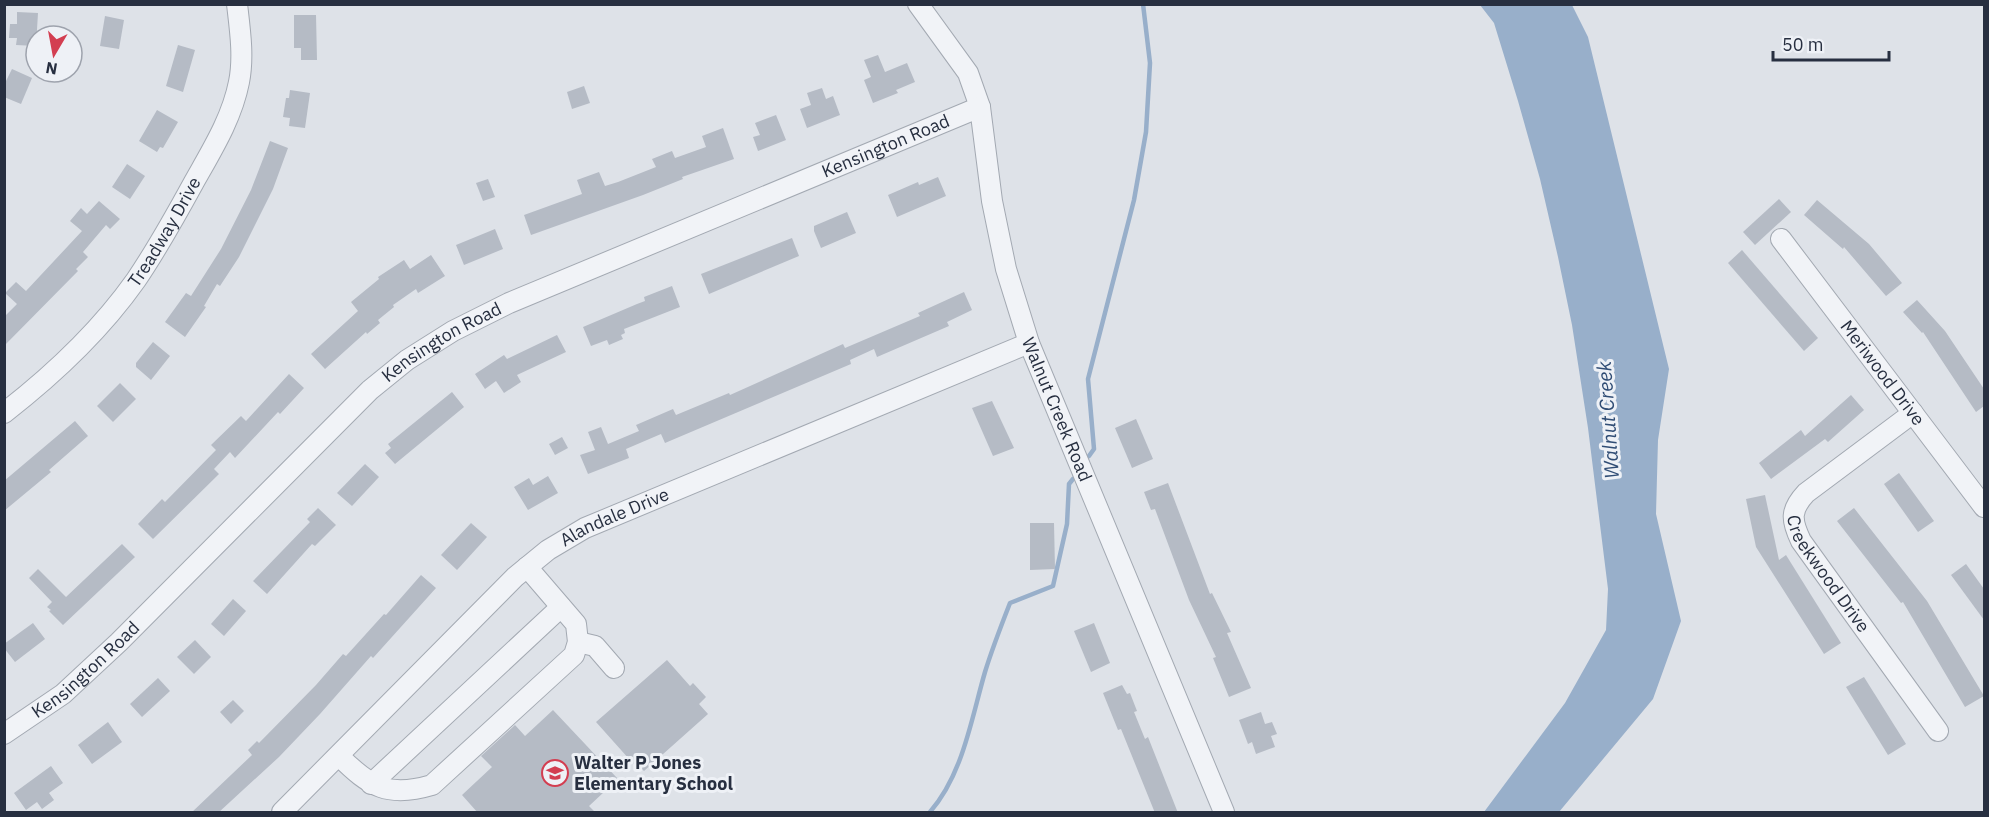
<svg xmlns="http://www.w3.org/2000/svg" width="1989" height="817" viewBox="0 0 1989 817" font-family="'IBM Plex Sans',sans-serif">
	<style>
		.water { fill: #98afca }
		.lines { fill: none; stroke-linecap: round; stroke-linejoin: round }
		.stream { stroke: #98afca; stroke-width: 4.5 }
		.building { fill: #b5bbc5 }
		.minor-casing { stroke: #a3a9b2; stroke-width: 22 }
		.minor { stroke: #f1f3f7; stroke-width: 20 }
		.labels { text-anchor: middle; stroke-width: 6; stroke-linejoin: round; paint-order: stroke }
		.street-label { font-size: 18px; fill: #272f40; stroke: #eef1f6 }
		.poi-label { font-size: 18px; font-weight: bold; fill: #272f40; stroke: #eef1f6; text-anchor: start }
		.water-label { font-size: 20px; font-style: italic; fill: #304d75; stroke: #eef1f6 }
	</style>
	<rect width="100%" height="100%" fill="#dee2e8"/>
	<!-- water -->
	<path class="water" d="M1480 5H1572L1588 37 1669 369 1658 440 1656 514 1681 621 1653 699 1559 812H1484L1565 703 1606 630 1608 589 1588 428 1572 325 1558 257 1540 179 1518 101 1494 23Z"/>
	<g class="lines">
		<!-- stream -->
		<g class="stream">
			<path d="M1089 456 1094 449 1088 379 1134 200 1146 132 1150 63 1143 4"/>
			<path d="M930 812C963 774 971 720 985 672 992 649 1001 626 1010 603L1053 586 1067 524 1069 484 1073 479"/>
		</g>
	</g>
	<!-- building -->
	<g class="building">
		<path d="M17 12 38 13 36 46 16 45 17 38H9L10 24H17Z"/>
		<path d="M294 15H316L317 60H301V48H294Z"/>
		<path d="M105 16 124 20 119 49 100 46Z"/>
		<path d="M178 45 195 50 183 92 166 86Z"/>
		<path d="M878 55 885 72 907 63 915 82 896 90 898 93 873 103 864 80 871 77 864 60Z"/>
		<path d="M12 69 32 78 21 104 4 97V85Z"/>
		<path d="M584 86 590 103 572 109 567 92Z"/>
		<path d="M822 88 826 99 833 96 840 115 807 128 800 109 811 105 807 93Z"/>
		<path d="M290 90 310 93 305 128 289 126 290 118 283 117 286 98H289Z"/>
		<path d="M157 110 178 122 163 148 160 147 157 152 139 141Z"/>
		<path d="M776 115 786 140 758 151 753 137 760 135 755 123Z"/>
		<path d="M723 128 734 159 682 177 683 179 643 195 531 235 524 215 582 194 577 180 599 172 605 186 618 182 656 167 652 159 672 151 675 158 706 147 702 136Z"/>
		<path d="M270 141 288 148 273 189 239 257 220 286 217 284 204 306 206 307 185 337 165 322 186 293 191 296 221 249 251 190Z"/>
		<path d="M127 164 145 176 130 199 112 187Z"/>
		<path d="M938 177 946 196 897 217 888 195 918 182 919 185Z"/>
		<path d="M488 179 495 197 483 201 476 183Z"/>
		<path d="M1779 199 1791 212 1755 245 1743 232Z"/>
		<path d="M1817 200 1869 244 1902 283 1886 296 1844 247 1843 249 1804 215Z"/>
		<path d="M99 201 120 219 110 229 106 225 83 252 88 257 76 269 78 271 4 346V317L17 304 5 293 16 282 26 291 82 231 70 221 81 208 87 214Z"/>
		<path d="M847 212 856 233 821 248 814 231V226Z"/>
		<path d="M495 229 503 249 464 265 456 245Z"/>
		<path d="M792 238 799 256 709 294 701 274Z"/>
		<path d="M1742 250 1818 338 1804 351 1728 263Z"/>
		<path d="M431 255 445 276 418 293 416 289 393 305 394 307 378 320 380 323 367 334 366 332 325 369 311 354 358 311 351 302 379 279 378 277 404 260 410 269Z"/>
		<path d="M672 286 680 307 624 329 625 333 621 335 623 339 609 345 607 340 591 346 583 327 637 304 645 301 644 297Z"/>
		<path d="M964 292 972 310 947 322 949 326 877 357 874 349 850 360 851 364 665 443 661 434 626 449 629 458 588 474 580 455 595 450 588 432 601 427 608 444 639 431 636 425 673 409 676 415 729 393 730 395 843 344 845 348 920 316 918 313Z"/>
		<path d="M1917 300 1945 331 1984 389V406L1976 412 1923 332 1922 333 1903 312Z"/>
		<path d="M557 335 566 352 517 375 521 382 504 393 496 381 485 389 475 374 504 355 507 359Z"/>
		<path d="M153 342 170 356 151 380 136 367V363Z"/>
		<path d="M289 374 304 388 280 414 278 412 235 458 230 452 214 469 219 474 153 539 138 524 162 499 165 502 216 450 211 445 241 416 246 421Z"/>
		<path d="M120 383 136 399 113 422 97 406Z"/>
		<path d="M452 392 464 407 395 464 385 453 391 448 388 444Z"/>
		<path d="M1851 395 1864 410 1828 442 1825 439 1771 479 1759 463 1801 430 1805 436Z"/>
		<path d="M992 401 1014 448 993 456 972 408Z"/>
		<path d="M1136 419 1153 459 1132 468 1115 428Z"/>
		<path d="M75 421 88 436 49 470 51 472 4 511V481Z"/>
		<path d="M562 437 568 448 555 455 549 444Z"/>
		<path d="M365 464 379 477 352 506 337 493Z"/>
		<path d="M1899 473 1934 521 1918 532 1884 484Z"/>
		<path d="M548 476 558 493 528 510 514 487 529 478 533 485Z"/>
		<path d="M1168 483 1210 594 1212 593 1231 632 1227 633 1251 688 1229 697 1213 658 1216 657 1189 600 1155 509 1151 510 1144 492Z"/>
		<path d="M1765 495 1779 560 1786 555 1841 643 1824 654 1756 547 1746 499Z"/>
		<path d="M318 508 336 525 315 546 312 544 267 594 253 581 310 522 307 519Z"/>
		<path d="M1854 508 1927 601 1984 696 1965 707 1903 602 1901 603 1837 521Z"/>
		<path d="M471 523 487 537 457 570 441 555Z"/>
		<path d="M1030 523H1054L1055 569 1030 570Z"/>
		<path d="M122 544 135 557 63 625 49 611 51 610 47 607 52 602 29 578 38 569 66 597Z"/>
		<path d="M1966 564 1984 589V620L1951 575Z"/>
		<path d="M421 575 436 588 373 658 371 656 320 714 279 757 218 813H191L252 755 248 750 257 741 259 743 316 685 343 654 346 656 384 614 386 615Z"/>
		<path d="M233 599 246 611 224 636 211 624Z"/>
		<path d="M33 623 45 639 15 662 4 648V644Z"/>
		<path d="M1094 623 1110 663 1091 672 1074 631Z"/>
		<path d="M195 640 211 657 194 674 177 657Z"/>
		<path d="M667 660 690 686 693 683 706 697 699 704 708 714 644 771 640 767 638 769 596 722Z"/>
		<path d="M1864 677 1906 744 1888 755 1846 687Z"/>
		<path d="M158 678 170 691 142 717 130 704Z"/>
		<path d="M1122 685 1127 694 1130 693 1137 711 1134 712 1145 739 1148 737 1178 813H1155L1121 729 1118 730 1103 693Z"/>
		<path d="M233 700 244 711 231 724 220 712Z"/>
		<path d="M553 710 618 779 589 806 596 813H478L462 795 492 767 481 756 515 725 525 736Z"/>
		<path d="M1261 712 1265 724 1272 722 1277 734 1271 736 1275 747 1256 754 1252 742 1248 744 1239 720Z"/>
		<path d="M108 722 122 742 92 764 78 745Z"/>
		<path d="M51 766 63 783 49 793 54 800 42 809 37 802 26 810 14 793Z"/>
	</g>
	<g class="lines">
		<defs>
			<g id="minor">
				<path id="s1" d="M918 4 968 73 980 107 992 201 1006 269 1029 343 1224 812"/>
				<path id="s2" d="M1781 239 1984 507"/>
				<path id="s3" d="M4 413C53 375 100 331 136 280 157 249 176 215 194 182 212 150 232 118 239 82 244 57 240 30 237 4"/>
				<path id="s4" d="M1913 413 1806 493C1790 510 1791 520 1801 541L1938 731"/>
				<path d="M578 642 595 646 614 668"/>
				<path id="s5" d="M4 734 63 694 119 642 370 390 407 360 453 331 509 303 980 107"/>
				<path d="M339 756C370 787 388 798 432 785L574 655 578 642 576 624 527 567"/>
				<path d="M371 784 561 607"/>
				<path id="s6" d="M282 812 515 577 548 550 585 528 1029 343"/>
			</g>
		</defs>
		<!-- minor casing -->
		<use href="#minor" class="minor-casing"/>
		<!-- minor -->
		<use href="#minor" class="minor"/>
	</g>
	<!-- icons -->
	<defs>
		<symbol id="school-ring" viewBox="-11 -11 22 22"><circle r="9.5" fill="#eef1f6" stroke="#d33e51" stroke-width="1.5"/><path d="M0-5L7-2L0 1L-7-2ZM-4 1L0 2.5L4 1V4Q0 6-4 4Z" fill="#d33e51"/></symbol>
	</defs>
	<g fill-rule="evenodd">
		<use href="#school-ring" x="540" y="758" width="30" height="30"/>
	</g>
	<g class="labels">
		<!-- street labels -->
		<g class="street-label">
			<text dy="6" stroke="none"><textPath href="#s5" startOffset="1076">Kensington Road</textPath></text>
			<text dy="6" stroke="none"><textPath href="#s3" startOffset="244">Treadway Drive</textPath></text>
			<text dy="6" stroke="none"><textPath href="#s5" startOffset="590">Kensington Road</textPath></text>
			<text dy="6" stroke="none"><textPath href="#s2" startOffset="168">Meriwood Drive</textPath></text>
			<text dy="6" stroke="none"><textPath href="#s1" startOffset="435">Walnut Creek Road</textPath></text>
			<text dy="6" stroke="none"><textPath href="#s6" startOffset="448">Alandale Drive</textPath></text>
			<text dy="6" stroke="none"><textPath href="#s4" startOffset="228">Creekwood Drive</textPath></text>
			<text dy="6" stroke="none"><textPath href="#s5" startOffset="104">Kensington Road</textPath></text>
		</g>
		<!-- poi labels -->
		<g class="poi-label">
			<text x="574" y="769">Walter P Jones<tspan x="574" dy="21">Elementary School</tspan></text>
		</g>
		<!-- water labels -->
		<g class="water-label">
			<text transform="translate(1608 420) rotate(-94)" y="7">Walnut Creek</text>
		</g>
	</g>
	<!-- border -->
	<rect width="1989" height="817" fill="none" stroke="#272f40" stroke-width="12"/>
	<!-- north arrow -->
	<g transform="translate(54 54) rotate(190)"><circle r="28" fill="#eef1f6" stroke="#9ea3ad" stroke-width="1.5"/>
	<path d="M0-4.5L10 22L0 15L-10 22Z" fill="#d33e51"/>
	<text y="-9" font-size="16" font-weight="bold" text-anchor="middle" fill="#272f40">N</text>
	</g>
	<!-- scale -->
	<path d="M1773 51v9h116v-9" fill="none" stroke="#272f40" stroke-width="3"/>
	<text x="1782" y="51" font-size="18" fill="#272f40" stroke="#eef1f6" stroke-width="4.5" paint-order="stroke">50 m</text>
</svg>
